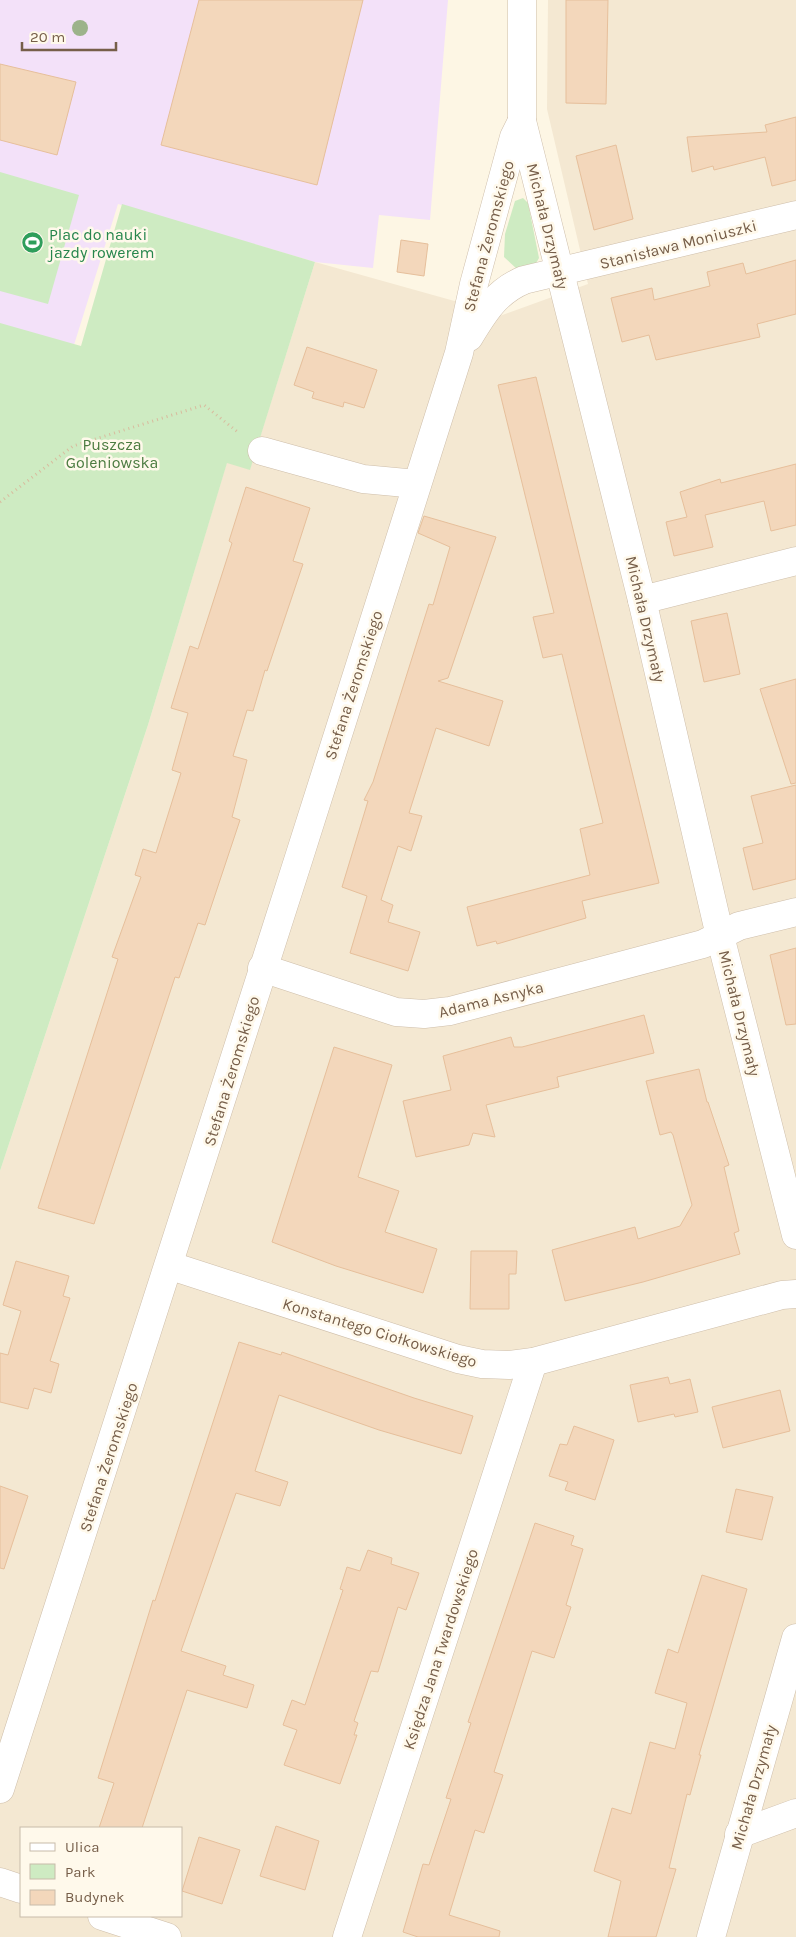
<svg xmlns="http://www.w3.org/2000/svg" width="796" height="1937" viewBox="0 0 796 1937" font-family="Karla,sans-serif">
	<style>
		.residential { fill: #f4e8d2; fill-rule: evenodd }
		.education { fill: #f3e1f9 }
		.green { fill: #ceebc2 }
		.building { fill: #f3d7bb; stroke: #e6bf9b }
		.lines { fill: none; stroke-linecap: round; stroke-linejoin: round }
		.minor-casing { stroke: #cebeaa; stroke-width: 29 }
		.path { stroke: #d8bb9e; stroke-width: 3; stroke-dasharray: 1 4; stroke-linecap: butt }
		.minor { stroke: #fff; stroke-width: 28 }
		.tree { fill: #9cb38a }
		.labels { text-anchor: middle; stroke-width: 5; stroke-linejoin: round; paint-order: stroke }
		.street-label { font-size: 16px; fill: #765e49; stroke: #fff9eb }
		.leisure-label { font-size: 16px; fill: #27864d; stroke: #fff9eb; text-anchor: start }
		.park-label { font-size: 16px; fill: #4c7c41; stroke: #fff9eb }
	</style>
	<rect width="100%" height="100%" fill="#fdf6e4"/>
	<!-- residential -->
	<path class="residential" d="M548 0H796V1937H0V1171L148 725 227 462 250 469 315 262 458 302 494 318 588 284 547 109ZM21 1828H181V1916H21Z"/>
	<!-- education -->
	<path class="education" d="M0 0H448L430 220 379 215 373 268 315 262 118 204 54 409 0 394Z"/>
	<!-- green -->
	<g class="green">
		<path d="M0 172 79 195 48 304 0 291Z"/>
		<path d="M523 198 528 203 539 258 535 265 518 270 504 257 505 234 515 201Z"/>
		<path d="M122 204 315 262 250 470 227 463 148 725 0 1171V323L81 346Z"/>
	</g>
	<!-- building -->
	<g class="building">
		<path d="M199 0H363L317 185 161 145Z"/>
		<path d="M566 0H608L606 104 566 103Z"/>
		<path d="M0 64 76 82 57 155 0 140Z"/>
		<path d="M796 117V180L772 186 765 157 714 170 713 166 692 172 687 137 767 132 765 125Z"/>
		<path d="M616 145 633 219 594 230 576 156Z"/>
		<path d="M401 240 428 244 424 276 397 272Z"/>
		<path d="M796 260V314L757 324 760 337 656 360 649 335 622 342 611 298 652 288 654 300 710 286 707 272 743 263 746 274Z"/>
		<path d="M307 347 377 370 364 408 344 402 343 407 312 398 314 392 294 385Z"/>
		<path d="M536 377 659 883 582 901 586 918 497 944 496 941 477 946 467 907 590 875 580 829 603 823 562 654 543 658 533 617 554 613 498 385Z"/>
		<path d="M796 464V525L771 531 764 501 705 515 713 547 674 556 666 522 687 517 680 492 720 479 721 483Z"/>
		<path d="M246 487 310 508 293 561 303 564 267 671 265 670 253 711 247 710 233 756 247 760 232 817 240 820 205 925 198 923 179 978 175 977 94 1224 38 1208 118 959 112 957 141 877 135 875 143 849 156 853 181 773 172 770 188 713 171 708 190 646 198 649 232 543 229 541Z"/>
		<path d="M424 516 496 537 448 678 438 681 503 701 489 746 436 728 409 813 422 816 411 851 398 846 381 900 393 905 388 922 420 932 408 971 350 953 367 896 342 887 368 801 364 800 373 782 429 604 433 605 450 547 418 533Z"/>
		<path d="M727 613 740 674 704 682 691 621Z"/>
		<path d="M796 679V783L791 784 760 689Z"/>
		<path d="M796 785V879L753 890 743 848 763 843 751 796Z"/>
		<path d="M796 948V1024L786 1025 770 955Z"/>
		<path d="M644 1015 654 1053 557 1077 559 1087 486 1105 495 1137 473 1133 469 1145 416 1157 403 1101 451 1090 443 1056 511 1037 514 1047H522Z"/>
		<path d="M334 1047 392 1065 358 1177 399 1191 385 1232 437 1249 423 1293 336 1266 272 1242Z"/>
		<path d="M699 1069 707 1102H708L729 1165 724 1167 739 1231 734 1233 740 1254 643 1282 565 1301 552 1250 635 1227 638 1239 680 1226 692 1205 673 1135 671 1132 660 1135 646 1081Z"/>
		<path d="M471 1251H517L516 1274H509V1309H470Z"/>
		<path d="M16 1261 69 1276 63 1296 70 1298 50 1361 59 1364 51 1393 34 1388 28 1409 0 1402V1353L8 1355 21 1311 3 1305Z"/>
		<path d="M239 1342 281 1355 282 1352 414 1398 473 1416 461 1454 379 1430 279 1395 255 1471 288 1482 280 1506 236 1493 181 1651 226 1666 223 1675 254 1685 247 1708 187 1690 142 1828H99L114 1783 98 1778 153 1600 155 1601Z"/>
		<path d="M668 1377 670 1384 690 1379 698 1412 675 1417 674 1414 638 1422 630 1385Z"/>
		<path d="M780 1390 790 1431 723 1448 712 1407Z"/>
		<path d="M574 1426 614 1440 595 1500 565 1490 568 1482 549 1476 560 1444 567 1445Z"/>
		<path d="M0 1486 28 1496 4 1569 0 1568Z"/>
		<path d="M736 1489 773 1497 762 1540 726 1532Z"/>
		<path d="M535 1523 574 1536 571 1545 583 1549 566 1605 571 1607 554 1658 532 1651 494 1772 503 1775 484 1833 475 1830 449 1915 500 1931 499 1937H418L403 1932 423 1864 429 1865 451 1799 446 1798 471 1723 468 1722Z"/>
		<path d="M368 1550 392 1558 391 1564 419 1573 406 1610 398 1607 378 1672 371 1671 354 1721 358 1723 354 1735H357L340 1784 284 1765 297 1730 283 1725 292 1700 305 1705 343 1590 340 1589 347 1567 360 1571Z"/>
		<path d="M702 1575 747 1589 699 1755H701L690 1795 687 1794 669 1868 676 1869 656 1937H608L621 1881 594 1871 612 1808 631 1814 650 1742 675 1749 687 1703 655 1693 668 1649 678 1653Z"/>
		<path d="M276 1826 319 1841 305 1890 260 1876Z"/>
		<path d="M199 1837 240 1850 222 1904 182 1891Z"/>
	</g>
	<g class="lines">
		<defs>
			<g id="minor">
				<path d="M522 0V121L642 600 720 936 796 1235"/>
				<path d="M469 337C484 312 497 291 524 280L796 215"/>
				<path d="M262 451 363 479 417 484"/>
				<path d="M642 600 796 561"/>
				<path d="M262 968 396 1012 424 1014 450 1011 703 944 739 926 796 912"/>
				<path d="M171 1266 458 1359 482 1364 509 1365 533 1362 782 1295 796 1294"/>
				<path d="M0 1789C156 1311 307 832 459 353L474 284 514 137 522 121"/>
				<path d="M739 1834 796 1813"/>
				<path d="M0 1882 21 1889"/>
				<path d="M102 1916 167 1937"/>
				<path d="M347 1937 533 1362"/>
				<path d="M711 1937 796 1638"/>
			</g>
		</defs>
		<!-- minor casing -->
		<use href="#minor" class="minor-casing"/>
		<!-- path -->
		<path class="path" d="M0 502 73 446 204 405 239 433"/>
		<!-- minor -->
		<use href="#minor" class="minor"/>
	</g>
	<!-- trees -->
	<circle class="tree" cx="80" cy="28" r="8"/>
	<!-- icons -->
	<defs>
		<symbol id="stadium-disc" viewBox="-11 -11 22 22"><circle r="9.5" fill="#2e9e5b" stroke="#fff9eb"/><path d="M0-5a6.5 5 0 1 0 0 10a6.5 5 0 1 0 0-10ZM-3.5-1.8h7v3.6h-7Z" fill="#fff"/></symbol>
	</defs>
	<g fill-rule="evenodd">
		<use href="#stadium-disc" x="20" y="230" width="25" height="25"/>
	</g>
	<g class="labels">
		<!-- street labels -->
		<g class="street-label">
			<text transform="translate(548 226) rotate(76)" y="6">Michała Drzymały</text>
			<text transform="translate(488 236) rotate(-75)" y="6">Stefana Żeromskiego</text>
			<text transform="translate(678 244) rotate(-14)" y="6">Stanisława Moniuszki</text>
			<text transform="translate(646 619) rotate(77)" y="6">Michała Drzymały</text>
			<text transform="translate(353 685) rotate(-72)" y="6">Stefana Żeromskiego</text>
			<text transform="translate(491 999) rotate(-14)" y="6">Adama Asnyka</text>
			<text transform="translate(740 1013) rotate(76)" y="6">Michała Drzymały</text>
			<text transform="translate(231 1071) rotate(-73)" y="6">Stefana Żeromskiego</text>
			<text transform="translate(380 1332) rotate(17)" y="6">Konstantego Ciołkowskiego</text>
			<text transform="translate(108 1457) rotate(-72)" y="6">Stefana Żeromskiego</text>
			<text transform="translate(440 1649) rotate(-72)" y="6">Księdza Jana Twardowskiego</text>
			<text transform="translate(753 1787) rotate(-74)" y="6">Michała Drzymały</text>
		</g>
		<!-- leisure labels -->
		<g class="leisure-label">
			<text x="49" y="240">Plac do nauki<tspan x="49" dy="18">jazdy rowerem</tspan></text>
		</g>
		<!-- park labels -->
		<g class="park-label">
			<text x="112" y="450">Puszcza<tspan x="112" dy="18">Goleniowska</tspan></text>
		</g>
	</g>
	<!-- legend -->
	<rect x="20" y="1827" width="162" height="90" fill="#fff9eb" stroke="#c8bbaa"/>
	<rect x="30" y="1843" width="25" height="8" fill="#ffffff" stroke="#c8bbaa"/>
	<text x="65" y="1852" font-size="15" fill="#765e49">Ulica</text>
	<rect x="30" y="1864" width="25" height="15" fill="#ceebc2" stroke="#c8bbaa"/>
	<text x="65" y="1877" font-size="15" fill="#765e49">Park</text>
	<rect x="30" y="1890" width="25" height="15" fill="#f3d7bb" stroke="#c8bbaa"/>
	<text x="65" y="1902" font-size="15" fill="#765e49">Budynek</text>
	<!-- scale -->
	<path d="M22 42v8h94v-8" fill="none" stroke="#765e49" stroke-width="2.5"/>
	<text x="30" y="42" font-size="15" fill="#765e49" stroke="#fff9eb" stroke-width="4" paint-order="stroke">20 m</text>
</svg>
